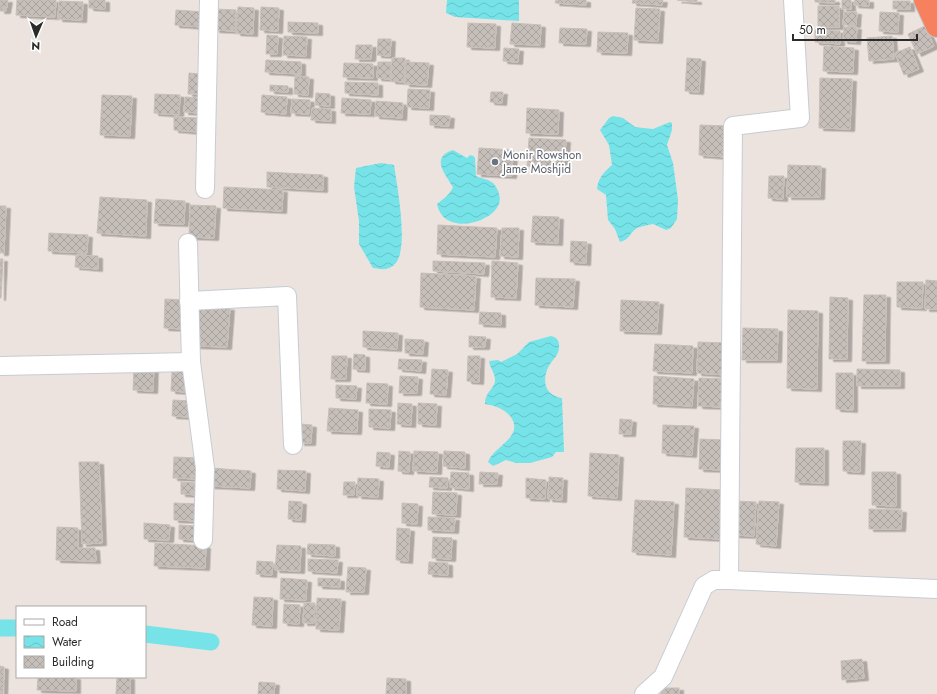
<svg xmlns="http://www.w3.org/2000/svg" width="937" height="694" viewBox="0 0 937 694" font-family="Jost,sans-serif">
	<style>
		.water { fill: url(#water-waves) }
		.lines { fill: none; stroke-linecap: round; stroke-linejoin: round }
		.canal { stroke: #76e3e9; stroke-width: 17 }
		.building { fill: url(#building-cross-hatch); stroke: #c8bfb8; filter: url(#shadow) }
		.street-casing { stroke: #c6ccd4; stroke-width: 20 }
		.highway-casing { stroke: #c4c4c4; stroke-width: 24 }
		.street { stroke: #fff; stroke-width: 18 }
		.highway { stroke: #f7815e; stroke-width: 22 }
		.worship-dot { fill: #6b7280; stroke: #fff; stroke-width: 1.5 }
		.labels { text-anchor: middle; stroke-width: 3.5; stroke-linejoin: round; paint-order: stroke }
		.worship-label { font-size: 12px; fill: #5b616d; stroke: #fff; text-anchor: start }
	</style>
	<defs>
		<pattern id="water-waves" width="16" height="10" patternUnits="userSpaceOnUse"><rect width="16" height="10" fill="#76e3e9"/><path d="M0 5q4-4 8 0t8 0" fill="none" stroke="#66c3c8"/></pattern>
		<pattern id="building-cross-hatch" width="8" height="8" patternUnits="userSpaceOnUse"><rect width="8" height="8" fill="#c5beb9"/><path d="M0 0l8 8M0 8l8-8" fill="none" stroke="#a9a39f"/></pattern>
		<filter id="shadow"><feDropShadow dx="4.5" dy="2.5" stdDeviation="0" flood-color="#0004"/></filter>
	</defs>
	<rect width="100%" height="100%" fill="#ece3de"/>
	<!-- water -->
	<g class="water">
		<path d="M447 0H519V21L455 17 446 13Z"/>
		<path d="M613 116 623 118 635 127 653 129 670 122 672 123V130L667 145 673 163 678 200 677 219 671 228 666 230 653 224C648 225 642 226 637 228 629 233 631 239 620 242L615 229 608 220 606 195 597 189C598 178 604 172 612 165L609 145 600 130 609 118Z"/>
		<path d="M453 150 467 158 470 155 473 156 475 158 476 176C482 179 489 179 493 183 496 186 498 190 499 194 508 219 444 241 437 204 443 199 450 195 453 187 445 174 430 157 453 150Z"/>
		<path d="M381 163 394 165C397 185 410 252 394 265 387 271 381 269 373 268L359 244V221L354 187 356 168Z"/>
		<path d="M551 336C556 337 559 340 559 345 560 357 551 359 547 370 542 384 547 396 562 398L564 452H556L552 457 530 463H516L506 460 493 466 488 462C493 447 526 436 510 416 503 408 495 406 485 404 484 393 496 387 495 380 495 373 490 368 489 361L498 360 501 362 517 354 529 342Z"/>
	</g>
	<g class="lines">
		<!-- canal -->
		<g class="canal">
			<path d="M0 628H17"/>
			<path d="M145 634 211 642"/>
		</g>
	</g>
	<!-- building -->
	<g class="building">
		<path d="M0 0H8L6 11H0Z"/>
		<path d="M17 0H56L55 17 16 15Z"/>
		<path d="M89 0H105V9L89 8Z"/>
		<path d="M556 0H586V5L555 3Z"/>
		<path d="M633 0H663L662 5 632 3Z"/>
		<path d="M677 0H697V2Z"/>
		<path d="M815 0H835V3L815 2Z"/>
		<rect x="842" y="0" width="9" height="9"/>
		<path d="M855 0H869V6L854 5Z"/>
		<path d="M59 1 83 2 82 20 58 19Z"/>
		<rect x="893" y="1" width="17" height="8"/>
		<rect x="818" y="6" width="21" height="21"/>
		<path d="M238 7 254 8 253 34 236 33Z"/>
		<path d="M261 7 279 8 278 31 260 30Z"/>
		<path d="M636 8 660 9 658 41 634 40Z"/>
		<path d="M216 9 236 10 235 31 215 30Z"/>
		<path d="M176 10 204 12 203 27 175 25Z"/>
		<path d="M844 12H857L856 25H843Z"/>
		<path d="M880 12 899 13 898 32 879 31Z"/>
		<path d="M288 22 318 23V33L288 32Z"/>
		<path d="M468 23 496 24 495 48 467 47Z"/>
		<path d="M512 23 541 25 540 45 510 44Z"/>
		<path d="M925 26 934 46 917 54 908 34Z"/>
		<path d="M844 27H857L856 42 843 41Z"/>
		<path d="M560 28 587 29 586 44 559 43Z"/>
		<path d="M815 30 840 31V44L815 42Z"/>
		<path d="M598 32 628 33 627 53 597 52Z"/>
		<path d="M267 35 278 36 277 54H266Z"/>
		<path d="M284 36 307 37 306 56 283 55Z"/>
		<path d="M892 36 894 59 869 61 867 38Z"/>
		<path d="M378 39H391L390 56 377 55Z"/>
		<path d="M356 45H372L371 59H355Z"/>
		<path d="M824 46 854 48 853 72 823 71Z"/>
		<path d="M910 47 919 69 904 75 895 53Z"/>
		<path d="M504 48 519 49 518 62 503 61Z"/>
		<path d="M392 58H405L404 82 391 81Z"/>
		<path d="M687 58 701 59 699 92 685 91Z"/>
		<path d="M266 60 301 62V74L265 72Z"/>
		<path d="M378 62H391L390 79 377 78Z"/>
		<path d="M406 62 429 63 427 85 405 84Z"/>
		<path d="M344 63 373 64V78L343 77Z"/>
		<path d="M189 73 202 74 200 94H188Z"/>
		<path d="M295 76 309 77 308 95 294 94Z"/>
		<path d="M820 78 852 79 850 129 819 128Z"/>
		<path d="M345 82 378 83V95L345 93Z"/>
		<path d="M270 85 288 86V92L270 91Z"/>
		<path d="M408 89 430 90 429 108 407 107Z"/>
		<path d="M491 92H503L502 103 490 102Z"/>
		<path d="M316 93 330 94V106L315 105Z"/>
		<path d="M155 94 180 95 179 115 154 113Z"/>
		<path d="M102 95 132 96 130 136 100 135Z"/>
		<path d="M262 95 287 97 286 114 261 112Z"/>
		<path d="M185 97 202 98 201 113 184 112Z"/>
		<path d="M342 98 371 100 370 114 341 113Z"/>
		<path d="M292 99 310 100 309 114 291 113Z"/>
		<path d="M376 101 403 103 402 118 375 116Z"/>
		<path d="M312 108 331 109V121L311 120Z"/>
		<path d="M527 108 559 110 558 134 526 133Z"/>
		<path d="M430 115 450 116 449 126 430 125Z"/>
		<path d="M174 117 200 118 199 132 174 130Z"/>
		<path d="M700 125 728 126 726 157 699 155Z"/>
		<path d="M529 138 566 140 564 168 527 166Z"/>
		<path d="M479 148 513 150 512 176 477 174Z"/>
		<path d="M788 165 821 166 820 197H787Z"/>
		<path d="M267 172 323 175V190L267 187Z"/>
		<path d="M769 176H784L783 199 768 198Z"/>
		<path d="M224 187 283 190 282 211 223 208Z"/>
		<path d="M100 197 147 200 146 236 97 233Z"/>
		<path d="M156 199 185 201 184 224 154 223Z"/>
		<path d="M190 205 216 206 214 238 189 237Z"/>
		<path d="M0 206H6L4 253H0Z"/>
		<path d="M533 216 559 217 558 243 531 242Z"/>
		<path d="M438 225 497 228 495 257 437 254Z"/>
		<path d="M502 228H519L518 257 500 256Z"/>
		<path d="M49 233 88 235 87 253 48 251Z"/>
		<path d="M571 241 587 242 586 263 570 262Z"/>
		<path d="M76 255 98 256V269L75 267Z"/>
		<path d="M0 259H3L1 298H0Z"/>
		<path d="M433 261 485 263 484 274 433 271Z"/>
		<path d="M492 261 518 263 516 298 491 297Z"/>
		<path d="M421 273 476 276 474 310 420 307Z"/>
		<path d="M536 278 575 279 573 307 535 305Z"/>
		<path d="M926 280 937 281V309H925Z"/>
		<path d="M897 282H923L922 308 897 307Z"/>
		<path d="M864 295H886L885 361H862Z"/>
		<path d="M830 297 848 298 847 359H829Z"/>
		<path d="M165 299 187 300 186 329 164 328Z"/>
		<path d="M621 300 659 302 657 332 620 331Z"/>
		<path d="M197 306 230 308 227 347 195 346Z"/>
		<path d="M788 310 818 311 817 389 787 388Z"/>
		<path d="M480 312 501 313V325L479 324Z"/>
		<path d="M743 328 778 329 777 360H742Z"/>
		<path d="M363 331 398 333 397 349 363 347Z"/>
		<path d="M469 336 486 337 485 347H469Z"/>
		<path d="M405 339 424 340 423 354 405 353Z"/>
		<path d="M698 342 727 343 726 375 697 373Z"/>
		<path d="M655 344 693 346 692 373 653 371Z"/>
		<path d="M354 354 365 355V370L353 369Z"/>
		<path d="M332 356H347L346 379H331Z"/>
		<path d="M468 356H480L479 382 467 381Z"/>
		<path d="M399 359 422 360 421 371 398 369Z"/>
		<path d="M134 365 154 366 153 391 133 390Z"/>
		<path d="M432 369 448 370 446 395 430 394Z"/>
		<path d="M857 369 900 370V386H857Z"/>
		<path d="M172 371H188L187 392 171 391Z"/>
		<path d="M836 373H853V410L836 409Z"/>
		<path d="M400 376 418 377 417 393H399Z"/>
		<path d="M654 376 694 379 692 406 653 404Z"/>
		<path d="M699 378 726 379 725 407 698 406Z"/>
		<path d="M367 383 388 384 387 404 366 403Z"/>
		<path d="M336 385 357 386 356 399 336 398Z"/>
		<path d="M173 400 191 401 190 417 172 416Z"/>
		<path d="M398 403 412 404 411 425 397 424Z"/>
		<path d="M418 403 437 404 436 425 418 424Z"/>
		<path d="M329 408 358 410 357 432 327 431Z"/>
		<path d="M369 409 391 410 390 428 369 427Z"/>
		<path d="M620 419 632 420 631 434H619Z"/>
		<path d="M301 424 312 425 311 443H300Z"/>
		<path d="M663 425 694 426 692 455 662 453Z"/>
		<path d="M700 439 726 440 724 470 699 469Z"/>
		<path d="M843 441H861L860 472 843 471Z"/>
		<path d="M796 448H824V483L795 482Z"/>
		<path d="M399 451 410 452 409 472 398 471Z"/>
		<path d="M414 451 438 452 437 472 413 471Z"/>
		<path d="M444 451 465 452V468L443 466Z"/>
		<path d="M377 452 390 453 389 467 376 466Z"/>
		<path d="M590 453 619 455 617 498 588 496Z"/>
		<path d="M174 457 201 458 200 479 173 478Z"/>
		<path d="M79 462H99L102 543 82 544Z"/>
		<path d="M211 468 251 471 250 488 210 486Z"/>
		<path d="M278 470 306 471 305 491 277 489Z"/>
		<path d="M451 472 469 473V489L450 487Z"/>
		<path d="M480 472 498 473 497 484H479Z"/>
		<path d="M872 472H896V506L872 505Z"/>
		<path d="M430 477 448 478 447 488 429 487Z"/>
		<path d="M549 477 563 478 562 500 548 499Z"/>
		<path d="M358 478 379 479 378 497 357 496Z"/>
		<path d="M526 478 546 480 545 499 526 498Z"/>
		<path d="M181 482 201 483 200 495 181 494Z"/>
		<path d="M344 482H355L354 495H343Z"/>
		<path d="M686 488 723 490 721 539 684 537Z"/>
		<path d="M433 492 457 493 456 515 432 514Z"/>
		<path d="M635 500 674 502 671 555 632 552Z"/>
		<path d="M289 501 302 502 301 520 288 519Z"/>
		<path d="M736 501 756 502 754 536 734 535Z"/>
		<path d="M759 501 779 502 776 546 756 544Z"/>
		<path d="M174 503 200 504V521L174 520Z"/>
		<path d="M402 503 418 504 417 524 402 523Z"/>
		<path d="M869 509 902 510 901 529H869Z"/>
		<path d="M428 517 455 518 454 531 428 530Z"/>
		<path d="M144 523 170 525 169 540 144 539Z"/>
		<path d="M179 525 197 526V540L179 539Z"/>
		<path d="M57 527 78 528V548H95L96 561 56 560Z"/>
		<path d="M397 528 410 529 408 561 396 560Z"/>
		<path d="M433 537 452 538 451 559 432 558Z"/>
		<path d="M155 543 206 546 205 568 154 566Z"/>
		<path d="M308 544 335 545V556L307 554Z"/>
		<path d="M277 545 301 546 300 571 275 570Z"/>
		<path d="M308 559 338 560 337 573 308 571Z"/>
		<path d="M257 561 273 562 272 575 256 574Z"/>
		<path d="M429 562 448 563V575L428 574Z"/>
		<path d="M348 567 366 568 364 592H346Z"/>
		<path d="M281 578 307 580 306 600 280 599Z"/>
		<path d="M318 578 340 579V587L318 586Z"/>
		<path d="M254 597 273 598 272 626 252 625Z"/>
		<path d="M317 598 341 599 339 630 316 629Z"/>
		<path d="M304 603H315L314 623H303Z"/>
		<path d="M284 604 300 605 299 624 283 623Z"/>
		<path d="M862 659 864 678 842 680 841 661Z"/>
		<path d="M0 666 4 667 3 694H0Z"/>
		<path d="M38 677H76V691L37 690Z"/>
		<path d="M117 677H130V694H116Z"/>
		<path d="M387 678 406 679V694H386Z"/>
		<path d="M259 682 275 683 274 694H258Z"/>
		<rect x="661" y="688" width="18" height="6"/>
	</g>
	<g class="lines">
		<defs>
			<g id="street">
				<path d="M205 189 209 0"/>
				<path d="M188 243 191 362 205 468 203 540"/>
				<path d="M189 301 287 296 293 445"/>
				<path d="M0 366 191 362"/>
				<path d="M729 580 937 589"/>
				<path d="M644 694 663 677 704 586 714 580H729L733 126 800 118 793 0"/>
			</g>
			<path id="highway" d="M925 0 937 26"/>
		</defs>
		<!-- street casing -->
		<use href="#street" class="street-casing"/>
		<!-- highway casing -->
		<use href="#highway" class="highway-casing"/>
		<!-- street -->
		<use href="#street" class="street"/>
		<!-- highway -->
		<use href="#highway" class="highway"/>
	</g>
	<!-- markers -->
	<circle class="worship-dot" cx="495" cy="162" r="4"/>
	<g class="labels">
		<!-- worship labels -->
		<g class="worship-label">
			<text x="503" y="159">Monir Rowshon<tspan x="503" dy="14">Jame Moshjid</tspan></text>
		</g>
	</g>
	<!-- legend -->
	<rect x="16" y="606" width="130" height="72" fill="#ffffff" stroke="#aaaaaa"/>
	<rect x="24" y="619" width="20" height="6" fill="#ffffff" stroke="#aaaaaa"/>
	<text x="52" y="626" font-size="12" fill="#2b2b2b">Road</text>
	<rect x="24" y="636" width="20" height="12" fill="url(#water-waves)" stroke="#aaaaaa"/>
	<text x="52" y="646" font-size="12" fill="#2b2b2b">Water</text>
	<rect x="24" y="656" width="20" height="12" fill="url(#building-cross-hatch)" stroke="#aaaaaa"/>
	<text x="52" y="666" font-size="12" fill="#2b2b2b">Building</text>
	<!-- north arrow -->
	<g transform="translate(36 36) rotate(182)" stroke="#ffffff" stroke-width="3" paint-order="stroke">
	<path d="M0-3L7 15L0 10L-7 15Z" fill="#2b2b2b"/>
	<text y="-6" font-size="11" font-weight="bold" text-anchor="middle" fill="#2b2b2b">N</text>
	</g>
	<!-- scale -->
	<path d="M793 34v6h124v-6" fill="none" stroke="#2b2b2b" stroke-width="2"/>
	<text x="799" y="34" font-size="12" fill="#2b2b2b" stroke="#ffffff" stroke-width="3" paint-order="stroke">50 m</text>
</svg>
